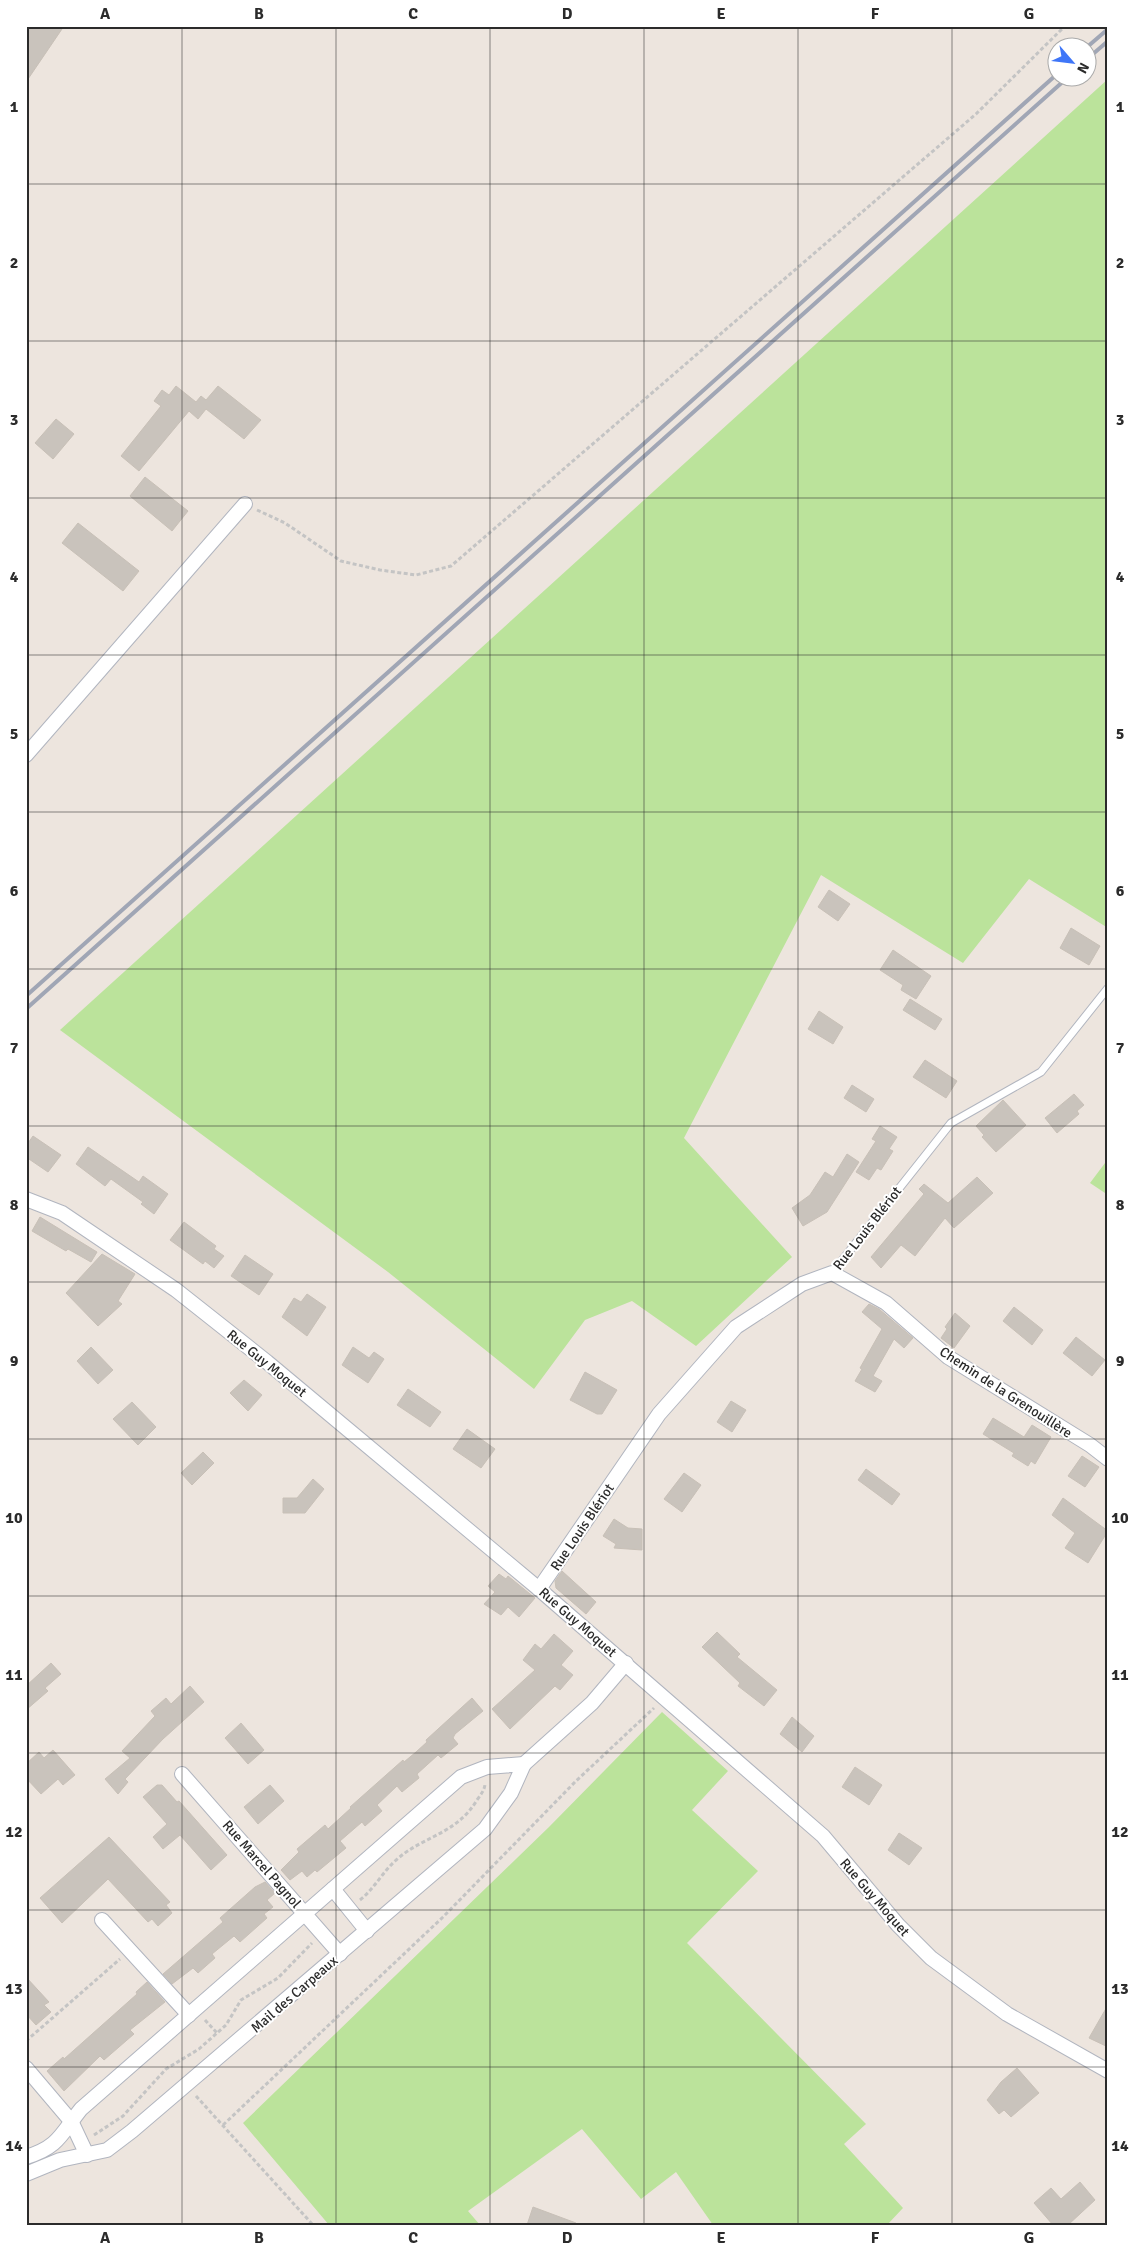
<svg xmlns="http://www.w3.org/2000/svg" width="1134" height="2251" viewBox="0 0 1134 2251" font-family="Signika,sans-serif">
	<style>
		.green { fill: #bbe39b }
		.building { fill: #c9c3bc; stroke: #c8c0b7 }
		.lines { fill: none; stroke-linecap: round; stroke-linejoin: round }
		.service-casing { stroke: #b1b5bf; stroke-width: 9 }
		.minor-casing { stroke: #b1b5bf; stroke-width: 16 }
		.path { stroke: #c4c4c4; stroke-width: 3; stroke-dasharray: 4 2.5; stroke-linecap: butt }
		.service { stroke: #fff; stroke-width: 7 }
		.minor { stroke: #fff; stroke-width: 14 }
		.rail { stroke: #a0a6b5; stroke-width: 4 }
		.grid { fill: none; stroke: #2b2b2b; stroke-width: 1; stroke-opacity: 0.55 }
		.labels { text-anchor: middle; stroke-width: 4; stroke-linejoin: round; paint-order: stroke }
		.street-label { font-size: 14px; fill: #2b2b2b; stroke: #fff }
		.neatline { fill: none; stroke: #2b2b2b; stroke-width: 2 }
		.grid-label { font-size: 16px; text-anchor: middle; font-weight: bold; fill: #2b2b2b }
	</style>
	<rect width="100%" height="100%" fill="#ede5de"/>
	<!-- green -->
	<g class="green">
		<path d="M1108 79V928L1029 879 963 963 821 875 684 1138 792 1257 696 1346 632 1301 585 1320 534 1389 388 1272 60 1030Z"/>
		<path d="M1108 1159V1195L1090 1183Z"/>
		<path d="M662 1712 728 1771 692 1810 758 1871 687 1943 866 2124 844 2144 903 2208 887 2225H713L676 2172 641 2199 582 2129 468 2211 480 2225H329L243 2123 549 1827Z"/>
	</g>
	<!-- building -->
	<g class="building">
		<path d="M26 26H64L26 82Z"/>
		<path d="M176 386 196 402 201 396 206 400 218 386 261 420 244 439 206 409 198 419 189 411 139 471 121 456 161 406 154 401 162 390 169 395Z"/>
		<path d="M56 419 74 434 53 459 35 443Z"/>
		<path d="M145 477 188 511 172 531 130 496Z"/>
		<path d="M78 523 139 571 123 591 62 543Z"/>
		<path d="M829 890 850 904 838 921 818 907Z"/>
		<path d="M1071 928 1100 946 1089 965 1060 948Z"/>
		<path d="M893 950 931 976 916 999 901 990 903 985 880 970Z"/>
		<path d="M910 999 942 1019 935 1030 903 1010Z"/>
		<path d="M819 1011 843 1027 833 1044 808 1029Z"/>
		<path d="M925 1060 957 1081 946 1098 913 1077Z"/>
		<path d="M852 1085 874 1099 866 1112 844 1098Z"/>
		<path d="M1074 1094 1084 1105 1077 1111 1079 1114 1057 1133 1045 1118Z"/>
		<path d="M1003 1100 1026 1125 996 1152 982 1137 984 1135 976 1126Z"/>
		<path d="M880 1126 897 1137 889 1149 893 1151 881 1170 877 1168 869 1180 856 1172 876 1141 872 1139Z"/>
		<path d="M33 1136 61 1155 48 1172 26 1157V1146Z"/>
		<path d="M88 1147 139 1182 143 1176 168 1194 154 1214 141 1204 143 1202 111 1179 105 1186 76 1164Z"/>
		<path d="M847 1154 859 1162 827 1212 803 1226 792 1208 810 1195 825 1172 833 1177Z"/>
		<path d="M977 1177 993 1193 954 1228 945 1218 915 1256 901 1245 881 1268 871 1257 924 1194 919 1189 924 1184 948 1203Z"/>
		<path d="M40 1217 97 1252 91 1262 68 1249 66 1251 32 1231Z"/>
		<path d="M184 1222 216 1246 214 1249 224 1256 214 1268 205 1261 203 1264 170 1240Z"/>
		<path d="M102 1254 135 1274 118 1301 122 1304 98 1326 66 1293Z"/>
		<path d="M245 1255 273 1274 259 1295 231 1276Z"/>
		<path d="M307 1294 326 1307 307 1336 282 1317 294 1298 301 1302Z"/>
		<path d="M869 1304 879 1309 913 1338 904 1348 894 1339 873 1376 882 1381 875 1392 855 1381 862 1369 860 1368 882 1329 862 1312Z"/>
		<path d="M1014 1307 1043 1330 1032 1345 1003 1321Z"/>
		<path d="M955 1313 970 1326 954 1348 941 1338 947 1329 945 1327Z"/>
		<path d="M1076 1337 1105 1360 1092 1376 1063 1353Z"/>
		<path d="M91 1347 113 1370 98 1384 77 1361Z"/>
		<path d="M353 1347 369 1358 374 1352 384 1359 368 1383 342 1365Z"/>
		<path d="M585 1372 617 1390 602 1414H597L570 1400Z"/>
		<path d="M244 1380 262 1395 248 1411 230 1393Z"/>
		<path d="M408 1389 441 1412 430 1427 397 1405Z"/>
		<path d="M731 1401 746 1410 732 1432 717 1422Z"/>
		<path d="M132 1402 156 1427 138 1445 113 1419Z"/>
		<path d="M993 1418 1024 1437 1032 1425 1051 1437 1035 1464 1031 1461 1028 1466 1012 1456 1014 1453 983 1434Z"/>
		<path d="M467 1429 495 1449 481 1468 453 1449Z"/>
		<path d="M203 1452 214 1463 192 1485 181 1473Z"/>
		<path d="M1082 1456 1099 1467 1085 1487 1068 1476Z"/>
		<path d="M866 1469 900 1494 892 1505 858 1480Z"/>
		<path d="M684 1473 701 1485 682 1512 664 1499Z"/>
		<path d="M313 1479 324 1489 305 1513H283V1498H297Z"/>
		<path d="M1063 1498 1108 1531 1088 1563 1065 1548 1075 1533 1052 1515Z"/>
		<path d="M614 1519 628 1528 642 1529V1550L614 1548 616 1544 603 1536Z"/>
		<path d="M562 1571 596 1602 586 1614 556 1588 555 1581Z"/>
		<path d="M499 1574 506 1579 508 1576 535 1598 519 1617 508 1607 501 1615 484 1604 495 1592 488 1586Z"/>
		<path d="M717 1632 740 1654 737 1657 777 1690 764 1706 738 1686 740 1683 702 1647Z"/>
		<path d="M554 1634 573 1651 561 1665 573 1675 560 1690 555 1686 510 1729 492 1709 535 1670 523 1660 535 1644 541 1649Z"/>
		<path d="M51 1663 61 1674 45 1688 48 1691 26 1710V1686Z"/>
		<path d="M190 1686 204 1702 163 1739 125 1779 128 1782 118 1794 105 1779 130 1758 122 1751 155 1716 151 1711 166 1698 171 1704Z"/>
		<path d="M472 1698 483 1711 455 1734 453 1738 458 1744 441 1758 438 1755 417 1774 419 1778 402 1792 397 1786 377 1805 382 1811 365 1826 362 1822 340 1841 346 1848 317 1872 315 1870 307 1877 302 1871 290 1880 281 1870 299 1852 297 1849 325 1825 328 1829 351 1808 350 1807 403 1760 404 1762 416 1752 427 1742 426 1740Z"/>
		<path d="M792 1717 814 1736 802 1752 780 1734Z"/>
		<path d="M241 1723 264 1750 248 1764 225 1738Z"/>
		<path d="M53 1750 75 1775 63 1785 58 1779 41 1794 26 1778V1764L39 1752 44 1758Z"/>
		<path d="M855 1767 882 1785 869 1805 842 1787Z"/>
		<path d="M157 1785H162L177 1802 179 1801 227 1855 211 1870 180 1835 163 1849 153 1837 167 1824 143 1797Z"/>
		<path d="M270 1785 284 1801 258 1824 244 1807Z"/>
		<path d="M899 1833 922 1848 909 1865 888 1850Z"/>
		<path d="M109 1837 170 1902 166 1905 172 1913 158 1926 152 1919 148 1922 108 1879 62 1923 40 1898Z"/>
		<path d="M265 1882 275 1893 267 1900 273 1907 264 1914 267 1918 240 1942 234 1936 212 1954 215 1958 198 1973 193 1968 172 1984 163 1974 223 1922 220 1918 255 1887Z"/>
		<path d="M26 1977 49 2002 44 2005 51 2012 36 2025 26 2014Z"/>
		<path d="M147 1982 165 2002 130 2030 134 2034 104 2060 100 2056 64 2091 47 2071 63 2057 64 2059 137 1994 136 1992Z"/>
		<path d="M1108 2005V2047L1089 2038Z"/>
		<path d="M1017 2068 1039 2093 1011 2117 1004 2110 999 2114 987 2100 1001 2082Z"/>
		<path d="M1080 2182 1095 2200 1068 2225H1053L1034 2203 1051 2188 1061 2199Z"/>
		<path d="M533 2207 576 2223V2225H527Z"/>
	</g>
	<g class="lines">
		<defs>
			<path id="service" d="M832 1273 951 1123 1041 1072 1108 988"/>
			<g id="minor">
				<path d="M26 755 245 504"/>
				<path d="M26 1199 62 1213 176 1290 267 1362 539 1589 823 1836 898 1925 931 1958 1007 2014 1108 2071"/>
				<path d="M539 1589 659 1414 736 1327 802 1284 832 1273 886 1303 948 1357 1090 1445 1108 1459"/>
				<path d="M524 1764 592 1703 626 1663"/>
				<path d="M182 1774 340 1954"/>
				<path d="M333 1889 367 1931"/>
				<path d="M102 1920 189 2015"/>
				<path d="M26 2068 71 2121 87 2155"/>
				<path d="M26 2157C59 2147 61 2134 81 2109L461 1777 487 1767 524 1764 511 1793 485 1829 132 2131 107 2150 60 2160 26 2174"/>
			</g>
		</defs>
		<!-- service casing -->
		<use href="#service" class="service-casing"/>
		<!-- minor casing -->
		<use href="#minor" class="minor-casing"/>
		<!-- path -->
		<g class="path">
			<path d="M257 510 285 523 341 561 380 570 416 575 451 566 976 114 1065 26"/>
			<path d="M360 1900C374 1889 382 1873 395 1861 422 1836 456 1835 477 1800 481 1794 485 1790 485 1783"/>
			<path d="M205 2020 217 2033"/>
			<path d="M26 2041 120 1959"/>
			<path d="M196 2096 313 2225"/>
			<path d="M223 2125 443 1917 576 1781 654 1708"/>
			<path d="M94 2135 123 2116 166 2069 199 2049 226 2025 241 2000 278 1978 312 1943"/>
		</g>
		<!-- service -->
		<use href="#service" class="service"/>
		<!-- minor -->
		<use href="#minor" class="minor"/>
		<!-- rail -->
		<g class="rail">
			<path d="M1086 48 1108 29"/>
			<path d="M1086 60 1108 41"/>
			<path d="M26 996 1056 75"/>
			<path d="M26 1009 1067 78"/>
		</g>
	</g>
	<!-- grid -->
	<path class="grid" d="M182 26V2225M336 26V2225M490 26V2225M644 26V2225M798 26V2225M952 26V2225M26 184H1108M26 341H1108M26 498H1108M26 655H1108M26 812H1108M26 969H1108M26 1126H1108M26 1282H1108M26 1439H1108M26 1596H1108M26 1753H1108M26 1910H1108M26 2067H1108"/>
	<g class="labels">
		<!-- street labels -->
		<g class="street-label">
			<text transform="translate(867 1228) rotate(-52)" y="5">Rue Louis Blériot</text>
			<text transform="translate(267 1363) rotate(39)" y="5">Rue Guy Moquet</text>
			<text transform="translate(1006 1392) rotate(33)" y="5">Chemin de la Grenouillère</text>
			<text transform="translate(582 1527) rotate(-56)" y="5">Rue Louis Blériot</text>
			<text transform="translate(578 1622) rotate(41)" y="5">Rue Guy Moquet</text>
			<text transform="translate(262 1864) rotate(49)" y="5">Rue Marcel Pagnol</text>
			<text transform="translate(875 1897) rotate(49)" y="5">Rue Guy Moquet</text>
			<text transform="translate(294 1994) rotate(-41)" y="5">Mail des Carpeaux</text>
		</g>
	</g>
	<!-- border -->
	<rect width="1134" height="2251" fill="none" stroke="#ffffff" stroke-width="55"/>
	<!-- north arrow -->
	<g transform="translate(1072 62) rotate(118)"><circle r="24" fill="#ffffff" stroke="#aaaaaa"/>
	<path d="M0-4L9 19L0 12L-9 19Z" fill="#3f76f8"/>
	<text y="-8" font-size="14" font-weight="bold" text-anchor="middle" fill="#2b2b2b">N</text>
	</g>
	<rect x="28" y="28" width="1078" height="2196" class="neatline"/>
	<g class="grid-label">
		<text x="105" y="19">A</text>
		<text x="259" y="19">B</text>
		<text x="413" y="19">C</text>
		<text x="567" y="19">D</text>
		<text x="721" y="19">E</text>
		<text x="875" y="19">F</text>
		<text x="1029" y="19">G</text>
		<text x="14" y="112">1</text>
		<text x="1120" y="112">1</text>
		<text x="14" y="268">2</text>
		<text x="1120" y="268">2</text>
		<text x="14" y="425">3</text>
		<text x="1120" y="425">3</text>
		<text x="14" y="582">4</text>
		<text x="1120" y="582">4</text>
		<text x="14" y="739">5</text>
		<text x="1120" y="739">5</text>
		<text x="14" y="896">6</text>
		<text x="1120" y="896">6</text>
		<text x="14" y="1053">7</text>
		<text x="1120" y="1053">7</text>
		<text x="14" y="1210">8</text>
		<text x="1120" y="1210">8</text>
		<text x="14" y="1366">9</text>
		<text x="1120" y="1366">9</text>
		<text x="14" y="1523">10</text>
		<text x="1120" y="1523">10</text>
		<text x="14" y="1680">11</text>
		<text x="1120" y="1680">11</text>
		<text x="14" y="1837">12</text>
		<text x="1120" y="1837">12</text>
		<text x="14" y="1994">13</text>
		<text x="1120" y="1994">13</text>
		<text x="14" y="2151">14</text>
		<text x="1120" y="2151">14</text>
		<text x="105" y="2243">A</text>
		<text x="259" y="2243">B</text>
		<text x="413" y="2243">C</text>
		<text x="567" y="2243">D</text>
		<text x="721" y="2243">E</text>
		<text x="875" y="2243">F</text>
		<text x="1029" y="2243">G</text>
	</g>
</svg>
